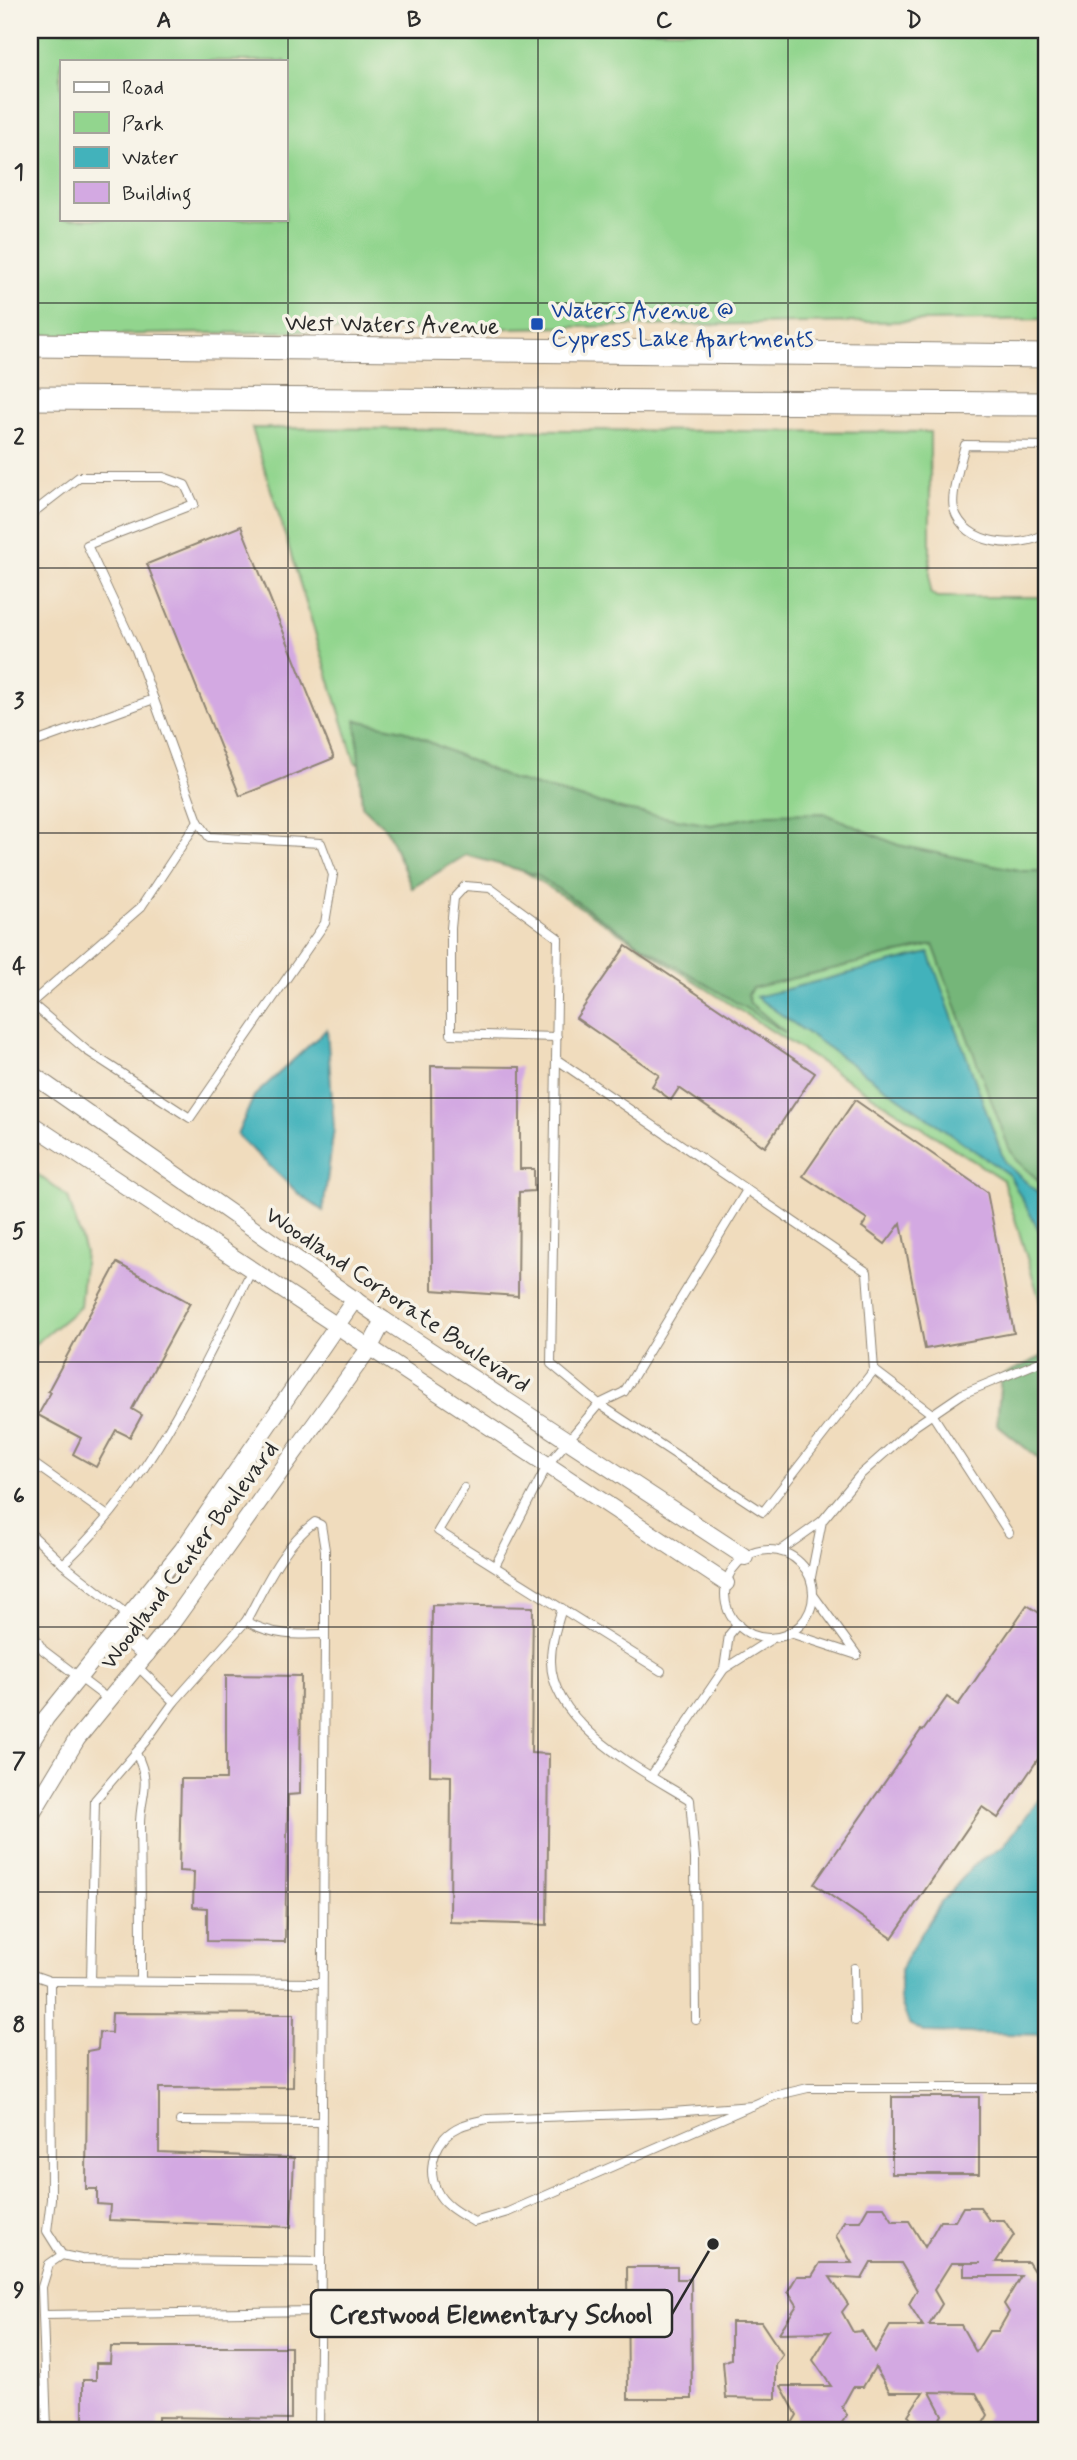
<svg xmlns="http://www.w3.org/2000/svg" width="1077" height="2460" viewBox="0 0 1077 2460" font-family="Mynerve,sans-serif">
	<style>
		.green { fill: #92d58e; stroke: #5e805c; stroke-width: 2; fill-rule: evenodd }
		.forest { fill: #75b679; stroke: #507052; stroke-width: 2 }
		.water { fill: #42b2bb; stroke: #366e73; stroke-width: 2 }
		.building { fill: #d3a9e2; fill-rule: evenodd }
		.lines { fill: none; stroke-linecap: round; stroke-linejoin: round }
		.lane-casing { stroke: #8e8474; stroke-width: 10 }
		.street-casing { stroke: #8e8474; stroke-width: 18 }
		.secondary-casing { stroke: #8e8474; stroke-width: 25 }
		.lane { stroke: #fff; stroke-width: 8 }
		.street { stroke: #fff; stroke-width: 16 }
		.secondary { stroke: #fff; stroke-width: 23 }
		.grid { fill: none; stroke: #2b2b2b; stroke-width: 2; stroke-opacity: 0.55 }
		.transit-dot { fill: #1a4fb4; stroke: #f7f3e8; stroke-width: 2.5 }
		.labels { text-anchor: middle; stroke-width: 7; stroke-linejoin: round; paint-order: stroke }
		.transit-label { font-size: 24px; fill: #164399; stroke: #f7f3e8; text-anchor: start }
		.street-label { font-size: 24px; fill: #2b2b2b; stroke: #f7f3e8 }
		.leader { fill: none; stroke: #2b2b2b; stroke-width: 2.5 }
		.callout-dot { fill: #2b2b2b; stroke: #f7f3e8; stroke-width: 2.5 }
		.callout { fill: #f7f3e8; stroke: #2b2b2b; stroke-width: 2.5 }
		.callout-label { font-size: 26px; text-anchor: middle; font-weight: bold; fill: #2b2b2b }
		.neatline { fill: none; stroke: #2b2b2b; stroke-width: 2.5 }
		.grid-label { font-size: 23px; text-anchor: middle; font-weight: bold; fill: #2b2b2b }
	</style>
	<rect width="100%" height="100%" fill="#f7f3e8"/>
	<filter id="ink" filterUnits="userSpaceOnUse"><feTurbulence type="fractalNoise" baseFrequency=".0143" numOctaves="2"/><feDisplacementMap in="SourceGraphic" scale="14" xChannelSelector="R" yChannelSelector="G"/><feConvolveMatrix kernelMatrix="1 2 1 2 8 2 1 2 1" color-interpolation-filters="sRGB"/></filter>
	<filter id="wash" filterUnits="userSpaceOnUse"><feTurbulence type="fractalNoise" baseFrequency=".00686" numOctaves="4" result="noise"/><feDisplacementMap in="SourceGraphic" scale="28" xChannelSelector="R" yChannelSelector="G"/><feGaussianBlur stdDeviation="1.57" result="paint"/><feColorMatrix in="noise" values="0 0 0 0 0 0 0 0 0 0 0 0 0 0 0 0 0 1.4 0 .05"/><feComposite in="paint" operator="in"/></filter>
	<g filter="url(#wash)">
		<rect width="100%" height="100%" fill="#f0dcbd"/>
		<!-- green -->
		<g class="green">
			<path d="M30 30H1047V319L30 336ZM61 61H285V219H61Z"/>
			<path d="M252 428 930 432V593L937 597H1047V1323L1003 1180 355 762Z"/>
			<path d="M30 1169 68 1197 85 1252 80 1307 30 1348Z"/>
		</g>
		<!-- forest -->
		<g class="forest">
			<path d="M356 720 403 730 511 779 625 810 711 825 767 814 824 813 898 845 1023 871H1047V1188L1016 1160 1009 1148 933 945 752 988 748 995 750 1003 786 1033 635 941 537 875 466 855 412 888 387 830 362 806Z"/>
			<path d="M1047 1354V1497L1043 1462 997 1425 1001 1376Z"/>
		</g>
		<!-- water -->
		<g class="water">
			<path d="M929 953 1005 1163 1047 1201V1245L1009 1175 756 997Z"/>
			<path d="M327 1029 334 1128 323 1211 300 1195 237 1135 254 1096Z"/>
			<path d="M1047 1789V2035L924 2032 909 2024 900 1999V1970L911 1950 940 1904 974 1865 1004 1845Z"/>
		</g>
		<g id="blocks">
			<!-- building -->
			<g class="building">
				<path d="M241 526 334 758 240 796 147 564Z"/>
				<path d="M626 946 815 1073 765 1147 679 1088 671 1100 652 1086 659 1075 576 1018Z"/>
				<path d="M431 1066 520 1067V1169H534V1191L519 1192 518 1296 432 1290Z"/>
				<path d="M855 1100 987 1192 1014 1333 925 1349 901 1223 885 1244 862 1227 867 1219 803 1176Z"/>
				<path d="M117 1263 190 1303 132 1409 142 1415 130 1437 116 1430 96 1467 73 1454 81 1438 38 1415 51 1392 48 1391Z"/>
				<path d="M432 1605 533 1607 531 1753 549 1754 547 1925 450 1922 451 1776 430 1775Z"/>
				<path d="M1027 1605 1047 1618V1746L998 1818 982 1807 892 1938 814 1884 921 1730 923 1731 947 1697 958 1705Z"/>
				<path d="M226 1675 301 1676 300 1794 288 1795 285 1942 207 1941V1908L193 1907 194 1872 179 1871 181 1779H226Z"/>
				<path d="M112 2013 294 2014 293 2087 159 2088V2152L294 2158 291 2227 109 2220 110 2205 97 2204V2189H86L87 2051 98 2049 99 2032 111 2033Z"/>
				<rect x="892" y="2097" width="87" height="77"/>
				<path d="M868 2207H884L893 2221H909L925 2247 940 2221H955L963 2207H980L989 2220H1004L1014 2235 996 2262H1028L1037 2276H1047V2430H979L988 2415 976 2393 930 2392 942 2415 933 2430H918L908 2415 923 2392H890L875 2367 863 2387H853L842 2407 847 2415 837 2430H788L797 2415 781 2386H831L813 2360 830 2332 779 2333 797 2305 788 2291 797 2276H812L820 2263H852L836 2236 844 2221H860ZM871 2263H901L917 2290 909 2304 923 2326H890L875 2352 862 2331 853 2332 842 2312 848 2304 830 2277 862 2279ZM951 2263H981H964V2276H1021L1004 2304 1009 2312 998 2331H989L976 2352 961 2325H929L942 2304 934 2290Z"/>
				<path d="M627 2267H677V2279H691L692 2399H628Z"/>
				<path d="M731 2322H761L783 2355 776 2365V2399L726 2398 723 2362 731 2359Z"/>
				<path d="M111 2347H291V2419L158 2417V2430H83V2380H96V2363H110Z"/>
			</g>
		</g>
	</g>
	<g filter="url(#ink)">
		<use href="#blocks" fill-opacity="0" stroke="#8e8474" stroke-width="2"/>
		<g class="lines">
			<defs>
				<g id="lane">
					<path d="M1047 446 965 445C961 460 950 495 954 509 965 546 1019 550 1047 533"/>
					<path d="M30 515 79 477H163L185 485 194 504 87 545 136 650 198 821 209 837 321 843 333 875 325 923 190 1118 86 1050 31 1003 30 1005"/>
					<path d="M30 744 154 699"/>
					<path d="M30 1001 31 1003 141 907 198 821"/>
					<path d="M557 1037 451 1034V928L454 898 465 886 490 888 558 938 551 1364 599 1404 624 1392 747 1190"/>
					<path d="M556 1059 867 1272 874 1370"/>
					<path d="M30 1461 108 1516"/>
					<path d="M464 1488 438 1531 661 1671"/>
					<path d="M30 1533 63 1564 129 1616"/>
					<circle cx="769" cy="1594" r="44"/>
					<path d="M780 1551 822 1521 860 1475 915 1426 962 1394 1047 1359"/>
					<path d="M63 1564C150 1485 199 1373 252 1270"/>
					<path d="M495 1566 548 1464 599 1404 763 1512 874 1370 932 1414 1009 1533"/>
					<path d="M811 1577 822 1521"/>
					<path d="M814 1596 857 1655"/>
					<path d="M562 1608C557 1625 551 1642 551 1660 550 1724 643 1771 690 1800L695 1859 696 2020"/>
					<path d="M246 1621C265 1586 282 1546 315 1522L321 1525 325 1550V1634"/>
					<path d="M30 1630 43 1650 109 1700"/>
					<path d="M790 1633 857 1655"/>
					<path d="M724 1669 773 1638"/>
					<path d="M136 1753C153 1787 140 1793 140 1825 141 1877 141 1929 141 1981"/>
					<path d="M651 1776 724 1669 729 1635 738 1624"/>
					<path d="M854 1968 855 2021"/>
					<path d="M30 1974 50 1981 51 2199 47 2231 62 2255 81 2259 321 2262 325 1634C296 1635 272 1636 246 1621L174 1702 137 1666"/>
					<path d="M50 1981 321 1983"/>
					<path d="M91 1981 95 1800 145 1742 174 1702"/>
					<path d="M752 2106 659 2113 487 2119C479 2121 469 2123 461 2126 436 2137 425 2167 437 2191 444 2206 461 2214 474 2222L508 2212 774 2096 808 2088H1047"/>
					<path d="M180 2121 321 2122"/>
					<path d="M43 2315 320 2311"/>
					<path d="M47 2430 42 2287 49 2264 62 2255"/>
					<path d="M319 2430 321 2262"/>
				</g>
				<g id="street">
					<path d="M30 1073 384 1320 745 1557"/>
					<path d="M30 1123 726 1583"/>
					<path d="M116 1631 147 1654"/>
					<path d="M30 1744 46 1718 182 1550 355 1299"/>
					<path d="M30 1817 77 1739 172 1623 370 1347 384 1320"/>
				</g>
				<g id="secondary">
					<path d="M30 345 1047 356"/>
					<path d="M30 398 1047 404"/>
				</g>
			</defs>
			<!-- lane casing -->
			<use href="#lane" class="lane-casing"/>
			<!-- street casing -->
			<use href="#street" class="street-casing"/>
			<!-- secondary casing -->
			<use href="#secondary" class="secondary-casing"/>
			<!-- lane -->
			<use href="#lane" class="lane"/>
			<!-- street -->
			<use href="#street" class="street"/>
			<!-- secondary -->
			<use href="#secondary" class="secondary"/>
		</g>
	</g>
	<!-- grid -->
	<path class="grid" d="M288 30V2430M538 30V2430M788 30V2430M30 303H1047M30 568H1047M30 833H1047M30 1098H1047M30 1362H1047M30 1627H1047M30 1892H1047M30 2157H1047"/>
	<!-- markers -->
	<rect class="transit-dot" x="530" y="317" width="14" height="14" rx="3.5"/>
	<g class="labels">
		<!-- transit labels -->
		<g class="transit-label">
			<text x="551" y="318">Waters Avenue @<tspan x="551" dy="28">Cypress Lake Apartments</tspan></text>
		</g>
		<!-- street labels -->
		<g class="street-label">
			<text transform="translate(392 324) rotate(1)" y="8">West Waters Avenue</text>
			<text transform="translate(398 1299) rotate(34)" y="8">Woodland Corporate Boulevard</text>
			<text transform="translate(189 1555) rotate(-53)" y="8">Woodland Center Boulevard</text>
		</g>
	</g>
	<!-- callouts -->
	<path class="leader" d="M713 2244L672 2314"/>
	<circle class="callout-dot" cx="713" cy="2244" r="7"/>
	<rect class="callout" x="311" y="2290" width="361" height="47" rx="7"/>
	<g class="callout-label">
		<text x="491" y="2323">Crestwood Elementary School</text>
	</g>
	<!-- margin -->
	<rect width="1077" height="2460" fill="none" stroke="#f7f3e8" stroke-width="77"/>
	<!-- legend -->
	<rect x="60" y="60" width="228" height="161" fill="#f7f3e8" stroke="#a5a39c" stroke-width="2"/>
	<rect x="74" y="82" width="35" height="10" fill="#ffffff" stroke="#a5a39c" stroke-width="2"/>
	<text x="122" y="94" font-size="21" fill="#2b2b2b">Road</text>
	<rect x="74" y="112" width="35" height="21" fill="#92d58e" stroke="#a5a39c" stroke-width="2"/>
	<text x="122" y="130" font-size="21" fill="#2b2b2b">Park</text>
	<rect x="74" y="147" width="35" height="21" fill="#42b2bb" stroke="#a5a39c" stroke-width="2"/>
	<text x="122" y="164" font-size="21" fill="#2b2b2b">Water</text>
	<rect x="74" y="182" width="35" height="21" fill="#d3a9e2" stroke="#a5a39c" stroke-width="2"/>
	<text x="122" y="200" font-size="21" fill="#2b2b2b">Building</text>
	<rect x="38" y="38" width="1000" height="2384" class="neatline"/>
	<g class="grid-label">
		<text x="164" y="27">A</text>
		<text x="414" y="27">B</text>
		<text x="664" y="27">C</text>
		<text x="914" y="27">D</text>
		<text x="19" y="179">1</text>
		<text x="19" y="444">2</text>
		<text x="19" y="708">3</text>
		<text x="19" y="973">4</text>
		<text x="19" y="1238">5</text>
		<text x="19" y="1503">6</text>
		<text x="19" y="1768">7</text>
		<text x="19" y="2032">8</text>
		<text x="19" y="2297">9</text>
	</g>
</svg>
